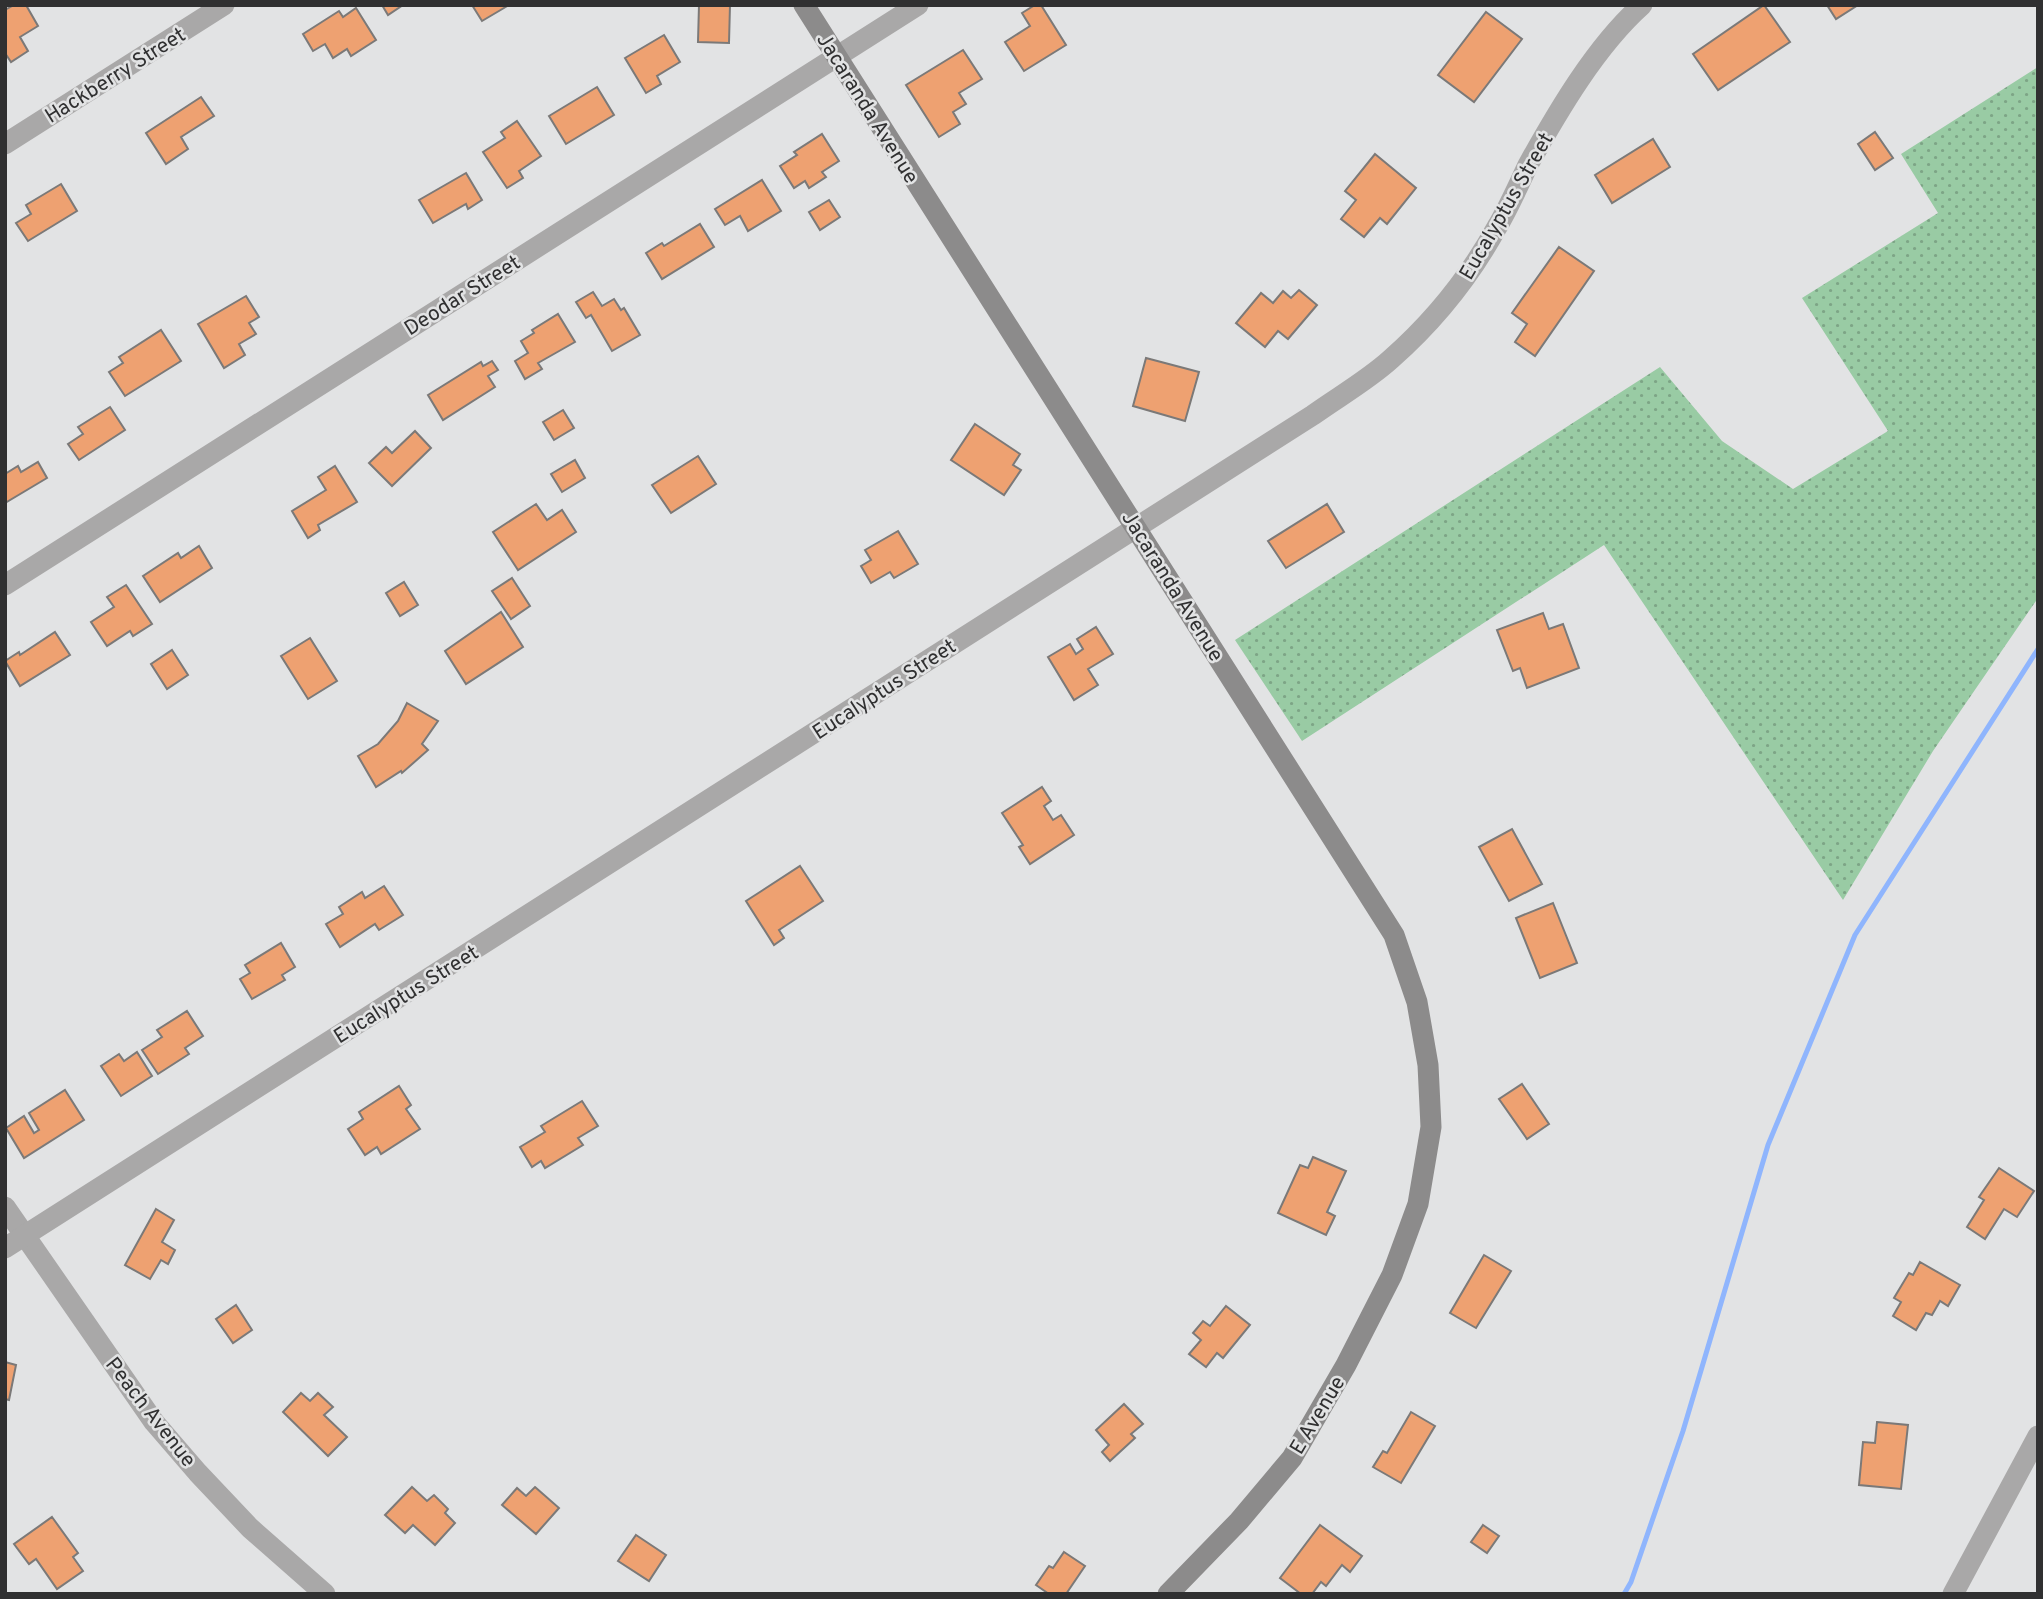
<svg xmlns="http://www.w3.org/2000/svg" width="2043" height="1599" viewBox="0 0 2043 1599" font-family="Overpass,sans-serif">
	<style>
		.grass { fill: url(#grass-dots) }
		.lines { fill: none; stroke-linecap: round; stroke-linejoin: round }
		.stream { stroke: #8fb5fd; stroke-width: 5 }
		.building { fill: #eea171; stroke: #7b7978; stroke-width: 2 }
		.street { stroke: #a9a8a8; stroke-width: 21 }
		.secondary { stroke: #8c8b8b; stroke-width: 21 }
		.labels { text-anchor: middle; stroke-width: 5; stroke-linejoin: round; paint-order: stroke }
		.street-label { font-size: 21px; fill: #303031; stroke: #e2e3e4 }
	</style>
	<defs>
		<pattern id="grass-dots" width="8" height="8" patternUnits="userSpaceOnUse" patternTransform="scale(1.75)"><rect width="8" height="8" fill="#99cba4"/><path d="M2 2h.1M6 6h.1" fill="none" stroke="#7da586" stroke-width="1.8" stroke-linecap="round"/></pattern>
	</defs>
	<rect width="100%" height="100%" fill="#e2e3e4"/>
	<!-- grass -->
	<path class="grass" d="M2038 67V598L1933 751 1843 900 1604 545 1302 741 1235 640 1660 367 1722 441 1793 489 1888 431 1802 298 1938 213 1901 154Z"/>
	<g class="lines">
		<!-- stream -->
		<path class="stream" d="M1624 1594 1631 1582 1683 1431 1768 1145 1855 935 2038 649"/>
	</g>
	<!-- building -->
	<g class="building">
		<path d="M14 5H26L38 26 20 37 28 51 11 62 5 53V10Z"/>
		<path d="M382 5H403L388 15Z"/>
		<path d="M472 5H509L482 21Z"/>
		<path d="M699 5H730L729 43 698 42Z"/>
		<path d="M1035 5H1041L1066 45 1024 71 1005 42 1030 26 1022 13Z"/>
		<path d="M1764 5 1790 42 1718 90 1693 54Z"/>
		<path d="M1827 5H1858L1836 19Z"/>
		<path d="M356 8 376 40 351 56 347 49 333 58 325 44 313 51 303 34 339 11 343 17Z"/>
		<path d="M1486 12 1522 39 1474 102 1438 75Z"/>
		<path d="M664 35 680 62 657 76 661 84 646 93 625 58Z"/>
		<path d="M963 50 982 79 959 93 966 104 953 112 960 124 939 137 906 85Z"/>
		<path d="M597 87 614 115 566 144 549 116Z"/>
		<path d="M201 97 214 116 181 137 188 149 166 164 146 133Z"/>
		<path d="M517 121 541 156 519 171 523 178 507 188 483 152 505 138 501 132Z"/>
		<path d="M1875 132 1893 158 1875 170 1858 144Z"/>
		<path d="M822 134 839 161 822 172 826 177 809 188 805 181 794 188 780 166 797 155 794 152Z"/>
		<path d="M1653 139 1670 167 1612 203 1595 175Z"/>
		<path d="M1375 154 1416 188 1387 224 1380 218 1364 237 1341 219 1356 200 1345 191Z"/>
		<path d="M466 173 482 200 468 209 466 204 433 223 419 200Z"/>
		<path d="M762 180 781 211 748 231 740 216 725 225 715 209Z"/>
		<path d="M61 184 77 211 28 241 16 223 31 214 26 205Z"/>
		<path d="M829 200 840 217 820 230 809 212Z"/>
		<path d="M700 224 714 247 662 279 646 253 662 243 664 246Z"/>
		<path d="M1559 247 1594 271 1535 356 1515 342 1527 324 1512 313Z"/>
		<path d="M1299 290 1317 305 1288 339 1278 331 1265 347 1236 323 1261 293 1273 303 1283 291 1291 298Z"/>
		<path d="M593 292 602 306 614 299 621 310 624 308 640 335 612 351 591 315 586 318 576 302Z"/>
		<path d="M246 296 259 317 249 323 256 334 239 344 245 355 224 368 198 324Z"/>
		<path d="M558 314 575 342 538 363 542 369 525 379 515 361 528 353 521 341 534 333 532 330Z"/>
		<path d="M161 330 181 361 125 396 109 372 123 363 119 357Z"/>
		<path d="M1146 358 1199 372 1185 421 1133 406Z"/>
		<path d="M492 361 498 370 488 376 495 387 443 420 428 395 481 362 483 366Z"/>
		<path d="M110 407 125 430 79 460 68 444 83 434 78 427Z"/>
		<path d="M563 410 574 428 554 440 543 422Z"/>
		<path d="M975 424 1020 454 1013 465 1021 470 1004 495 951 460Z"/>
		<path d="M415 431 431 448 392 486 369 463 386 447 392 453Z"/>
		<path d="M698 456 716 484 671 513 652 485Z"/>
		<path d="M575 460 585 478 562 492 551 474Z"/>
		<path d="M38 462 47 478 5 503V474L18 466 21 472Z"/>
		<path d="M335 466 357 502 318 525 320 530 308 538 292 511 326 490 318 477Z"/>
		<path d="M536 504 547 520 562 510 576 532 518 570 493 532Z"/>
		<path d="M1327 504 1344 532 1286 568 1268 541Z"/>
		<path d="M898 531 918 564 894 578 890 572 871 583 861 566 871 560 865 550Z"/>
		<path d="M199 546 212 568 160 602 143 576 178 553 181 558Z"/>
		<path d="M512 578 530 606 511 619 492 591Z"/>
		<path d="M404 582 418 605 400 616 386 593Z"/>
		<path d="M126 585 152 624 133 636 130 631 107 646 91 622 114 607 107 597Z"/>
		<path d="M501 612 523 647 466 684 445 651Z"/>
		<path d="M1543 613 1549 629 1563 624 1579 668 1527 688 1520 668 1513 671 1497 630Z"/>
		<path d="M1096 627 1113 654 1088 669 1098 685 1074 700 1048 657 1070 644 1076 654 1083 649 1077 639Z"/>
		<path d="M55 632 70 655 20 686 5 661 19 652 20 655Z"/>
		<path d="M310 638 337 681 308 699 281 656Z"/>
		<path d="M172 650 188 675 167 689 151 664Z"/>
		<path d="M407 703 438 721 422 744 428 750 402 773 401 771 376 787 358 756 378 744 398 721Z"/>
		<path d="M1042 787 1051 801 1044 806 1053 820 1061 815 1074 835 1030 864 1019 847 1023 845 1002 813Z"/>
		<path d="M1512 829 1542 884 1509 901 1479 847Z"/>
		<path d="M800 866 823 901 779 930 784 938 774 945 746 901Z"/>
		<path d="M384 886 403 915 379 930 375 924 340 947 326 924 343 914 339 907 362 892 365 898Z"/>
		<path d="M1553 903 1577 963 1540 978 1516 918Z"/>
		<path d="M281 943 295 967 282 975 285 980 252 999 240 979 250 973 245 965Z"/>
		<path d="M187 1011 203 1036 185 1048 189 1054 158 1074 142 1050 162 1037 157 1030Z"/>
		<path d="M137 1052 152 1076 121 1096 101 1066 119 1054 124 1061Z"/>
		<path d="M1522 1084 1549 1124 1527 1139 1499 1099Z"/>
		<path d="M399 1086 411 1105 406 1109 420 1129 381 1154 377 1147 365 1155 348 1129 363 1119 359 1112Z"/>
		<path d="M65 1090 84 1120 24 1158 6 1128 24 1116 34 1133 39 1130 29 1113Z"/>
		<path d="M582 1101 598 1126 578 1138 583 1145 545 1168 541 1161 532 1167 520 1147 545 1132 541 1126Z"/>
		<path d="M1313 1157 1346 1171 1327 1212 1335 1216 1326 1235 1278 1213 1300 1165 1308 1168Z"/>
		<path d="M1999 1168 2034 1191 2017 1217 2004 1209 1985 1239 1967 1227 1984 1200 1979 1197Z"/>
		<path d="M156 1209 174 1220 162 1242 175 1250 168 1264 161 1260 150 1279 125 1265Z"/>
		<path d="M1484 1255 1511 1271 1476 1328 1450 1313Z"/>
		<path d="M1920 1262 1960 1285 1948 1306 1940 1301 1932 1315 1926 1313 1916 1330 1893 1316 1901 1302 1894 1298 1909 1273 1913 1275Z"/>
		<path d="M236 1305 252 1330 233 1343 216 1319Z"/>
		<path d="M1226 1306 1250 1325 1223 1358 1217 1353 1206 1367 1189 1354 1201 1340 1193 1333 1203 1321 1210 1326Z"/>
		<path d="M5 1362 16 1365 9 1400 5 1399Z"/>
		<path d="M301 1393 310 1401 318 1393 333 1407 324 1415 347 1437 328 1456 283 1412Z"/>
		<path d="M1124 1404 1143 1424 1131 1434 1135 1438 1110 1461 1102 1452 1109 1445 1096 1430Z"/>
		<path d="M1411 1412 1435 1426 1401 1483 1373 1467 1383 1451 1387 1453Z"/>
		<path d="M1877 1422 1908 1425 1901 1489 1859 1485 1863 1442 1875 1443Z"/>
		<path d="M412 1487 427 1501 434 1495 448 1509 445 1513 455 1523 435 1545 413 1525 405 1533 385 1515Z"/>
		<path d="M535 1487 559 1508 536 1534 502 1505 517 1488 526 1496Z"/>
		<path d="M52 1517 78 1553 73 1557 83 1571 57 1589 36 1559 29 1564 14 1544Z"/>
		<path d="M1320 1525 1362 1556 1350 1572 1342 1565 1326 1586 1321 1582 1312 1594H1301L1280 1578Z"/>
		<path d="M1483 1525 1499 1536 1487 1553 1471 1542Z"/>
		<path d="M636 1535 666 1555 649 1581 618 1561Z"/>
		<path d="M1064 1552 1085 1566 1066 1594H1049L1036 1585 1049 1566 1053 1568Z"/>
	</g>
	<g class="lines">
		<!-- street -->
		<g class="street">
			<path d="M5 144 224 5"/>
			<path d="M5 585 918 5"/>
			<path d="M5 1207 154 1422 198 1473 250 1528 325 1594"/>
			<path d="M5 1248 1313 415C1338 397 1368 380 1391 359 1433 322 1470 276 1497 227 1509 207 1518 186 1528 165 1558 111 1596 46 1642 5"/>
			<path d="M1953 1594 2038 1436"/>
		</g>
		<!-- secondary -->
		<path class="secondary" d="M804 5 1394 935 1417 1002 1428 1065 1431 1127 1418 1204 1392 1275 1346 1365 1292 1458 1239 1521 1168 1594"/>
	</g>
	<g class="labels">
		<!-- street labels -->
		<g class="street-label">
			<text transform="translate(115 75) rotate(-32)" y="7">Hackberry Street</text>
			<text transform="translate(868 108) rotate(58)" y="7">Jacaranda Avenue</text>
			<text transform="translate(1506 206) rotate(-60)" y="7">Eucalyptus Street</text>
			<text transform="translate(462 295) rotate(-32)" y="7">Deodar Street</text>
			<text transform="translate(1173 586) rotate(58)" y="7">Jacaranda Avenue</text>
			<text transform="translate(884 689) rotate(-33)" y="7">Eucalyptus Street</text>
			<text transform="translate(406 994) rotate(-32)" y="7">Eucalyptus Street</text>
			<text transform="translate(151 1412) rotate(52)" y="7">Peach Avenue</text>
			<text transform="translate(1317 1415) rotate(-59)" y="7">E Avenue</text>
		</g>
	</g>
	<!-- border -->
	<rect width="2043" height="1599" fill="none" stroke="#303031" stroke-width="14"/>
</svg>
